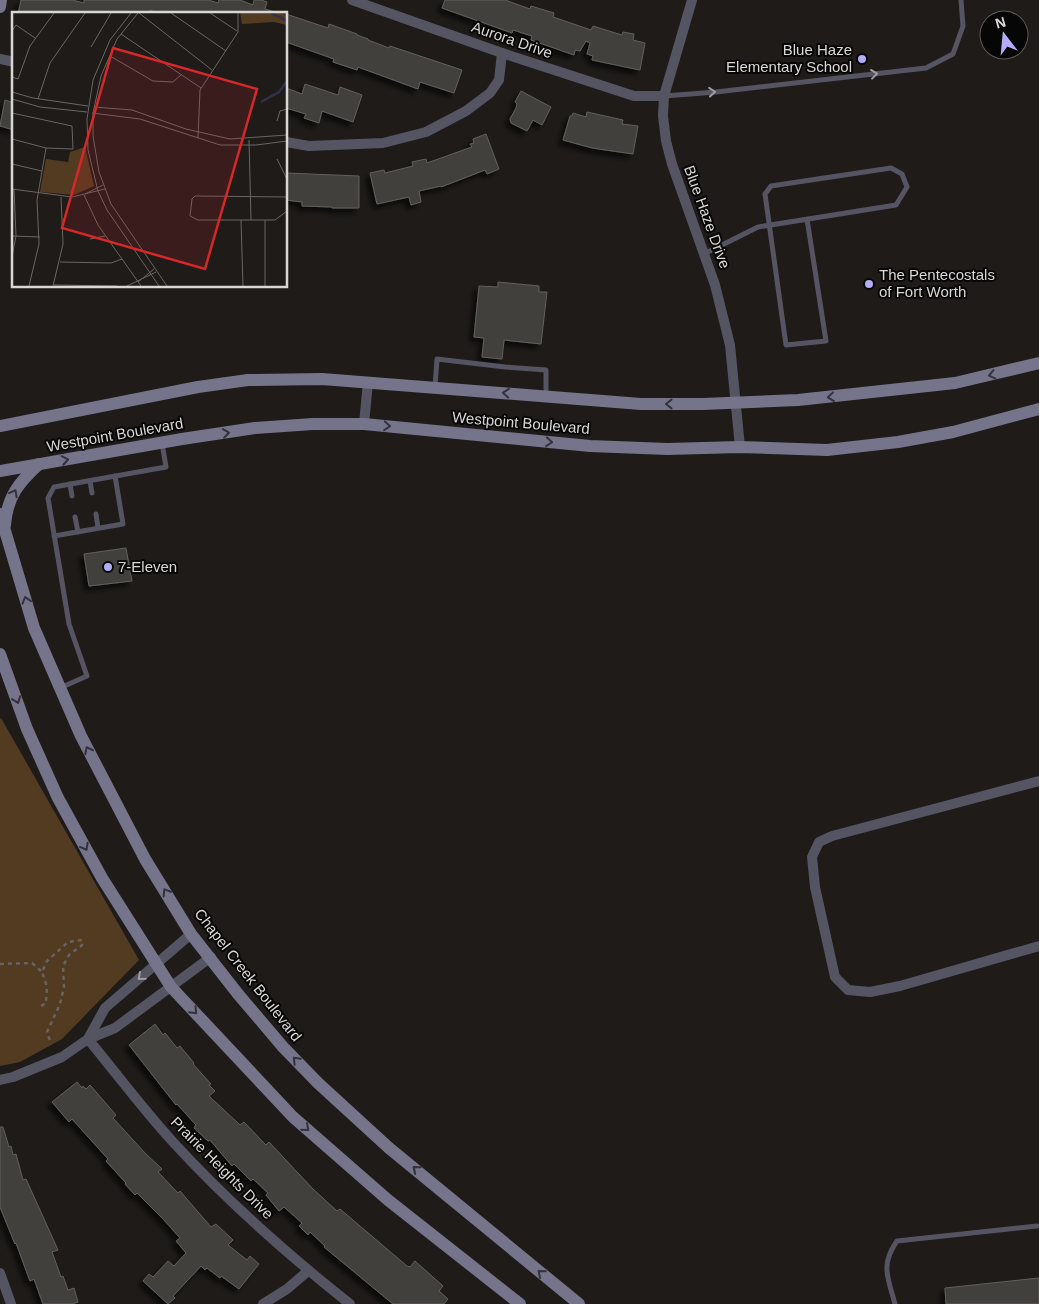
<svg xmlns="http://www.w3.org/2000/svg" width="1039" height="1304" viewBox="0 0 1039 1304" font-family="Helvetica,sans-serif">
	<style>
		.green { fill: #533b21 }
		.building { fill: #423f3c; stroke: #62605d; filter: url(#shadow) }
		.lines { fill: none; stroke-linecap: round; stroke-linejoin: round }
		.path { stroke: #666361; stroke-width: 2.5; stroke-dasharray: 4 4; stroke-linecap: butt }
		.service { stroke: #555462; stroke-width: 5 }
		.minor { stroke: #555462; stroke-width: 10 }
		.secondary { stroke: #75748b; stroke-width: 12 }
		.oneway { stroke: #9e9ca1 }
		.oneway2 { stroke: #33323b }
		.poi-dot { fill: #b4acf9; stroke: #070606; stroke-width: 2 }
		.labels { text-anchor: middle; stroke-width: 4; stroke-linejoin: round; paint-order: stroke }
		.street-label { font-size: 15px; fill: #d9d7d5; stroke: #070606 }
		.poi-label { font-size: 15px; fill: #d9d7d5; stroke: #070606; text-anchor: start }
		.inset-river { fill: none; stroke: #322f4d; stroke-width: 2.5 }
		.inset-road { fill: none; stroke: #696664; stroke-width: 1 }
		.view { fill: #d62828; fill-opacity: 0.15; stroke: #d62828; stroke-width: 2.5 }
		.inset-edge { fill: none; stroke: #d9d7d5; stroke-width: 2.5 }
	</style>
	<defs>
		<filter id="shadow"><feDropShadow dx="-4.5" dy="4.5" stdDeviation="2.5" flood-color="#0009"/></filter>
	</defs>
	<rect width="100%" height="100%" fill="#1e1b19"/>
	<!-- green -->
	<path class="green" d="M1 718 139 960 62 1039 20 1062 0 1066V719Z"/>
	<!-- building -->
	<g class="building">
		<path d="M21 0H72L84 3V0H208L218 3 219 0H240L253 5 254 0H261L267 2 265 9 275 12V14H161L150 10 149 14H18Z"/>
		<path d="M445 0H505L530 9 531 6 554 13 553 17 591 30 593 26 622 35 623 32 634 34 633 40 645 43 640 70 592 60 593 56 587 54 590 43 586 41 580 51 575 50 574 55 531 40 532 36 513 30 512 33 442 8Z"/>
		<path d="M286 14 328 28 329 24 357 34V35L368 39V40L389 48 390 46 462 70 454 93 420 82 418 89 358 67 357 70 333 62 334 59 286 42Z"/>
		<path d="M305 84 338 95 340 87 362 95 353 122 322 111 319 123 304 118 306 114 286 108V88L302 94Z"/>
		<path d="M521 91 551 107 542 125 533 120 527 131 511 123 510 119 516 108 517 104 515 102Z"/>
		<path d="M5 100 14 103V130L0 126Z"/>
		<path d="M587 112 623 120 622 124 638 126 633 154 592 148 563 140 570 116H572L573 113 586 117Z"/>
		<path d="M486 134 499 169 487 174 485 170 441 187V186L419 191 421 202 411 205 409 197 377 204 370 173 384 170 385 173 413 166 412 162 426 159 427 163 472 147 470 144 474 143 473 139Z"/>
		<path d="M286 173 359 176V208H332V207L302 206V202L286 200Z"/>
		<path d="M498 282 539 286V292H547L541 344 504 340 502 359 482 357 484 338 474 337 479 286 498 287Z"/>
		<path d="M126 548 132 581 89 586 84 554Z"/>
		<path d="M155 1024 163 1035 165 1033 177 1048 180 1046 194 1063 193 1064 211 1084 209 1085 215 1091 209 1096 240 1125 244 1122 266 1145 269 1142 313 1189 337 1211 340 1209 407 1266 410 1267 415 1261 443 1286 439 1291 448 1299 444 1304H393L324 1247 325 1246 310 1232 308 1235 299 1226 302 1223 284 1207 279 1211 266 1195 268 1193 253 1179 251 1181 234 1164 232 1166 210 1140 208 1141 194 1128 196 1125 177 1104 176 1105 129 1045Z"/>
		<path d="M77 1082 82 1088 83 1086 86 1089 90 1085 116 1115 113 1118 145 1153 162 1169 158 1172 178 1193 180 1191 211 1227 216 1224 233 1240 228 1245 247 1260 250 1256 259 1264 239 1289 221 1276 220 1278 207 1268 205 1270 201 1266 173 1296 175 1298 168 1304 143 1281 149 1274 153 1277 168 1261 174 1266 186 1253 176 1241 180 1238 164 1220 137 1193 135 1195 125 1184 126 1183 106 1161 108 1159 72 1119 69 1122 52 1102Z"/>
		<path d="M0 1127H3L9 1147 11 1146 13 1155 16 1154 23 1180 26 1179 58 1250 52 1252 61 1277 63 1276 68 1290 74 1288 78 1302 72 1304H43L34 1279 30 1281 16 1243 15 1244 0 1207Z"/>
		<path d="M1039 1278V1304H946L945 1288Z"/>
	</g>
	<g class="lines">
		<!-- path -->
		<g class="path">
			<path d="M0 964 32 963 42 972"/>
			<path d="M41 1006 46 1003 47 987 42 972 47 961 68 942 82 940V945L69 955 63 966 64 987 60 1004 47 1032 51 1044"/>
		</g>
		<!-- service -->
		<g class="service">
			<path d="M664 96 716 92 926 68 953 54 963 26 961 0"/>
			<path d="M704 254 758 227 896 205 907 187 902 174 891 168 771 186 765 194 786 345 826 341 807 219"/>
			<path d="M435 387 437 359 505 367 546 370V396"/>
			<path d="M90 481 92 493"/>
			<path d="M70 484 72 496"/>
			<path d="M96 514 98 528"/>
			<path d="M75 517 78 532"/>
			<path d="M54 536 123 524 115 476"/>
			<path d="M60 688 87 676 69 624 48 498 54 487 166 467 162 443"/>
			<path d="M895 1304C888 1278 880 1265 897 1241L1037 1226"/>
		</g>
		<!-- minor -->
		<g class="minor">
			<path d="M352 0 502 53 634 96H664"/>
			<path d="M692 0 664 96 663 116 666 141 672 164 715 285 730 345 740 447"/>
			<path d="M0 59 14 62"/>
			<path d="M286 142 309 146 383 143 426 132 466 111 490 93 499 80 502 53"/>
			<path d="M364 424 368 382"/>
			<path d="M1039 781 832 836 819 842 812 857 815 887 835 977 848 990 870 992 900 986 1039 946"/>
			<path d="M88 1039C116 1073 143 1109 173 1142 227 1201 287 1254 350 1304"/>
			<path d="M88 1039 105 1008 191 934"/>
			<path d="M0 1080 13 1077 62 1057 88 1039 115 1028 211 957"/>
			<path d="M0 1273 11 1304"/>
			<path d="M263 1304 287 1289 308 1271"/>
		</g>
		<!-- secondary -->
		<g class="secondary">
			<path d="M0 7 1 0"/>
			<path d="M0 426 198 387 248 380 322 379 641 404H703L798 400 955 383 1039 363"/>
			<path d="M0 471 182 439 255 428 313 424H364L590 446 667 449 740 447 827 450 898 442 953 432 1039 409"/>
			<path d="M0 514 34 628 81 736 145 859 191 934 238 994 283 1047 318 1083 389 1148 579 1304"/>
			<path d="M5 525C7 497 19 482 39 464"/>
			<path d="M0 654 27 729 58 798 102 878 171 987 293 1117 388 1200 520 1304"/>
		</g>
	</g>
	<!-- one-way arrows -->
	<defs><path id="oneway-chevron" d="M-2-3.5L2.5 0L-2 3.5" fill="none" stroke-width="1.6" stroke-linecap="round" stroke-linejoin="round" transform="scale(1.25)"/></defs>
	<g class="oneway">
		<use href="#oneway-chevron" transform="translate(874 74) rotate(-7)"/>
		<use href="#oneway-chevron" transform="translate(712 92) rotate(-5)"/>
		<use href="#oneway-chevron" transform="translate(141 977) rotate(139)"/>
	</g>
	<g class="oneway2">
		<use href="#oneway-chevron" transform="translate(992 375) rotate(167)"/>
		<use href="#oneway-chevron" transform="translate(506 393) rotate(-175)"/>
		<use href="#oneway-chevron" transform="translate(831 397) rotate(174)"/>
		<use href="#oneway-chevron" transform="translate(669 404) rotate(180)"/>
		<use href="#oneway-chevron" transform="translate(387 426) rotate(5)"/>
		<use href="#oneway-chevron" transform="translate(226 433) rotate(-8)"/>
		<use href="#oneway-chevron" transform="translate(549 442) rotate(5)"/>
		<use href="#oneway-chevron" transform="translate(65 460) rotate(-10)"/>
		<use href="#oneway-chevron" transform="translate(14 493) rotate(-62)"/>
		<use href="#oneway-chevron" transform="translate(26 600) rotate(-107)"/>
		<use href="#oneway-chevron" transform="translate(17 700) rotate(70)"/>
		<use href="#oneway-chevron" transform="translate(88 750) rotate(-117)"/>
		<use href="#oneway-chevron" transform="translate(85 847) rotate(61)"/>
		<use href="#oneway-chevron" transform="translate(166 892) rotate(-122)"/>
		<use href="#oneway-chevron" transform="translate(194 1011) rotate(47)"/>
		<use href="#oneway-chevron" transform="translate(296 1060) rotate(-135)"/>
		<use href="#oneway-chevron" transform="translate(306 1128) rotate(41)"/>
		<use href="#oneway-chevron" transform="translate(416 1169) rotate(-141)"/>
		<use href="#oneway-chevron" transform="translate(541 1273) rotate(-140)"/>
	</g>
	<!-- markers -->
	<g class="poi-dot">
		<circle cx="862" cy="59" r="5"/>
		<circle cx="869" cy="284" r="5"/>
		<circle cx="108" cy="567" r="5"/>
	</g>
	<g class="labels">
		<!-- street labels -->
		<g class="street-label">
			<text transform="translate(512 40) rotate(19)" y="5">Aurora Drive</text>
			<text transform="translate(707 217) rotate(70)" y="5">Blue Haze Drive</text>
			<text transform="translate(521 423) rotate(5)" y="5">Westpoint Boulevard</text>
			<text transform="translate(115 435) rotate(-10)" y="5">Westpoint Boulevard</text>
			<text transform="translate(248 975) rotate(52)" y="5">Chapel Creek Boulevard</text>
			<text transform="translate(222 1168) rotate(45)" y="5">Prairie Heights Drive</text>
		</g>
		<!-- poi labels -->
		<g class="poi-label">
			<text x="852" y="55" text-anchor="end">Blue Haze<tspan x="852" dy="17">Elementary School</tspan></text>
			<text x="879" y="280">The Pentecostals<tspan x="879" dy="17">of Fort Worth</tspan></text>
			<text x="118" y="572">7-Eleven</text>
		</g>
	</g>
	<!-- overview -->
	<g transform="translate(12 12)">
		<rect width="275" height="275" fill="#1e1b19"/>
		<path d="M228 1H275V13L262 10 230 12ZM73 135 82 174 62 183 28 180 34 147 56 150 58 140Z" fill="#533b21"/>
		<path class="inset-river" d="M259 1 275 9M249 90 267 80 275 69"/>
		<path class="inset-road" d="M119 1 98 28 81 68 75 107 76 138 86 179 95 198 147 274M126 1 105 27 89 64 81 101V124L87 160 99 192 155 274M127 1 200 58M159 1 214 39M198 1 225 19M0 19 4 13 23 26M109 22 189 76M79 35 99 1M98 44 141 69 161 70 169 63M0 65 6 67 18 34 42 1M0 80 21 86 76 94M0 87 28 95 75 100M26 87 38 51 73 1M82 95 120 98 174 117 218 127 275 123M0 101 60 114 61 137 34 136 0 127M80 101 128 107 208 133H244L275 129M265 109 268 99 275 97M186 126 188 78 226 20V1M237 128 239 208M265 147 275 167M0 152 30 159M0 177 60 185 93 177M73 182 91 173M72 183 86 213 129 274M275 185 183 184 180 187 178 204 186 208H263L275 199M229 208 231 274M0 224 28 225M78 227 93 224M0 245 4 224 2 177M48 250 99 251 110 247M126 270 142 257M42 273 105 274M17 274 27 232 25 188 34 136M41 274 51 232 49 185M115 274 144 260M253 274V208"/>
		<path class="view" d="M101 36 245 77 193 257 50 216Z"/>
		<rect width="275" height="275" class="inset-edge"/>
	</g>
	<!-- north arrow -->
	<g transform="translate(1004 35) rotate(344)"><circle r="24" fill="#070606" stroke="#5b5a59"/>
	<path d="M0-4L9 19L0 12L-9 19Z" fill="#b4acf9"/>
	<text y="-8" font-size="14" font-weight="bold" text-anchor="middle" fill="#d9d7d5">N</text>
	</g>
</svg>
